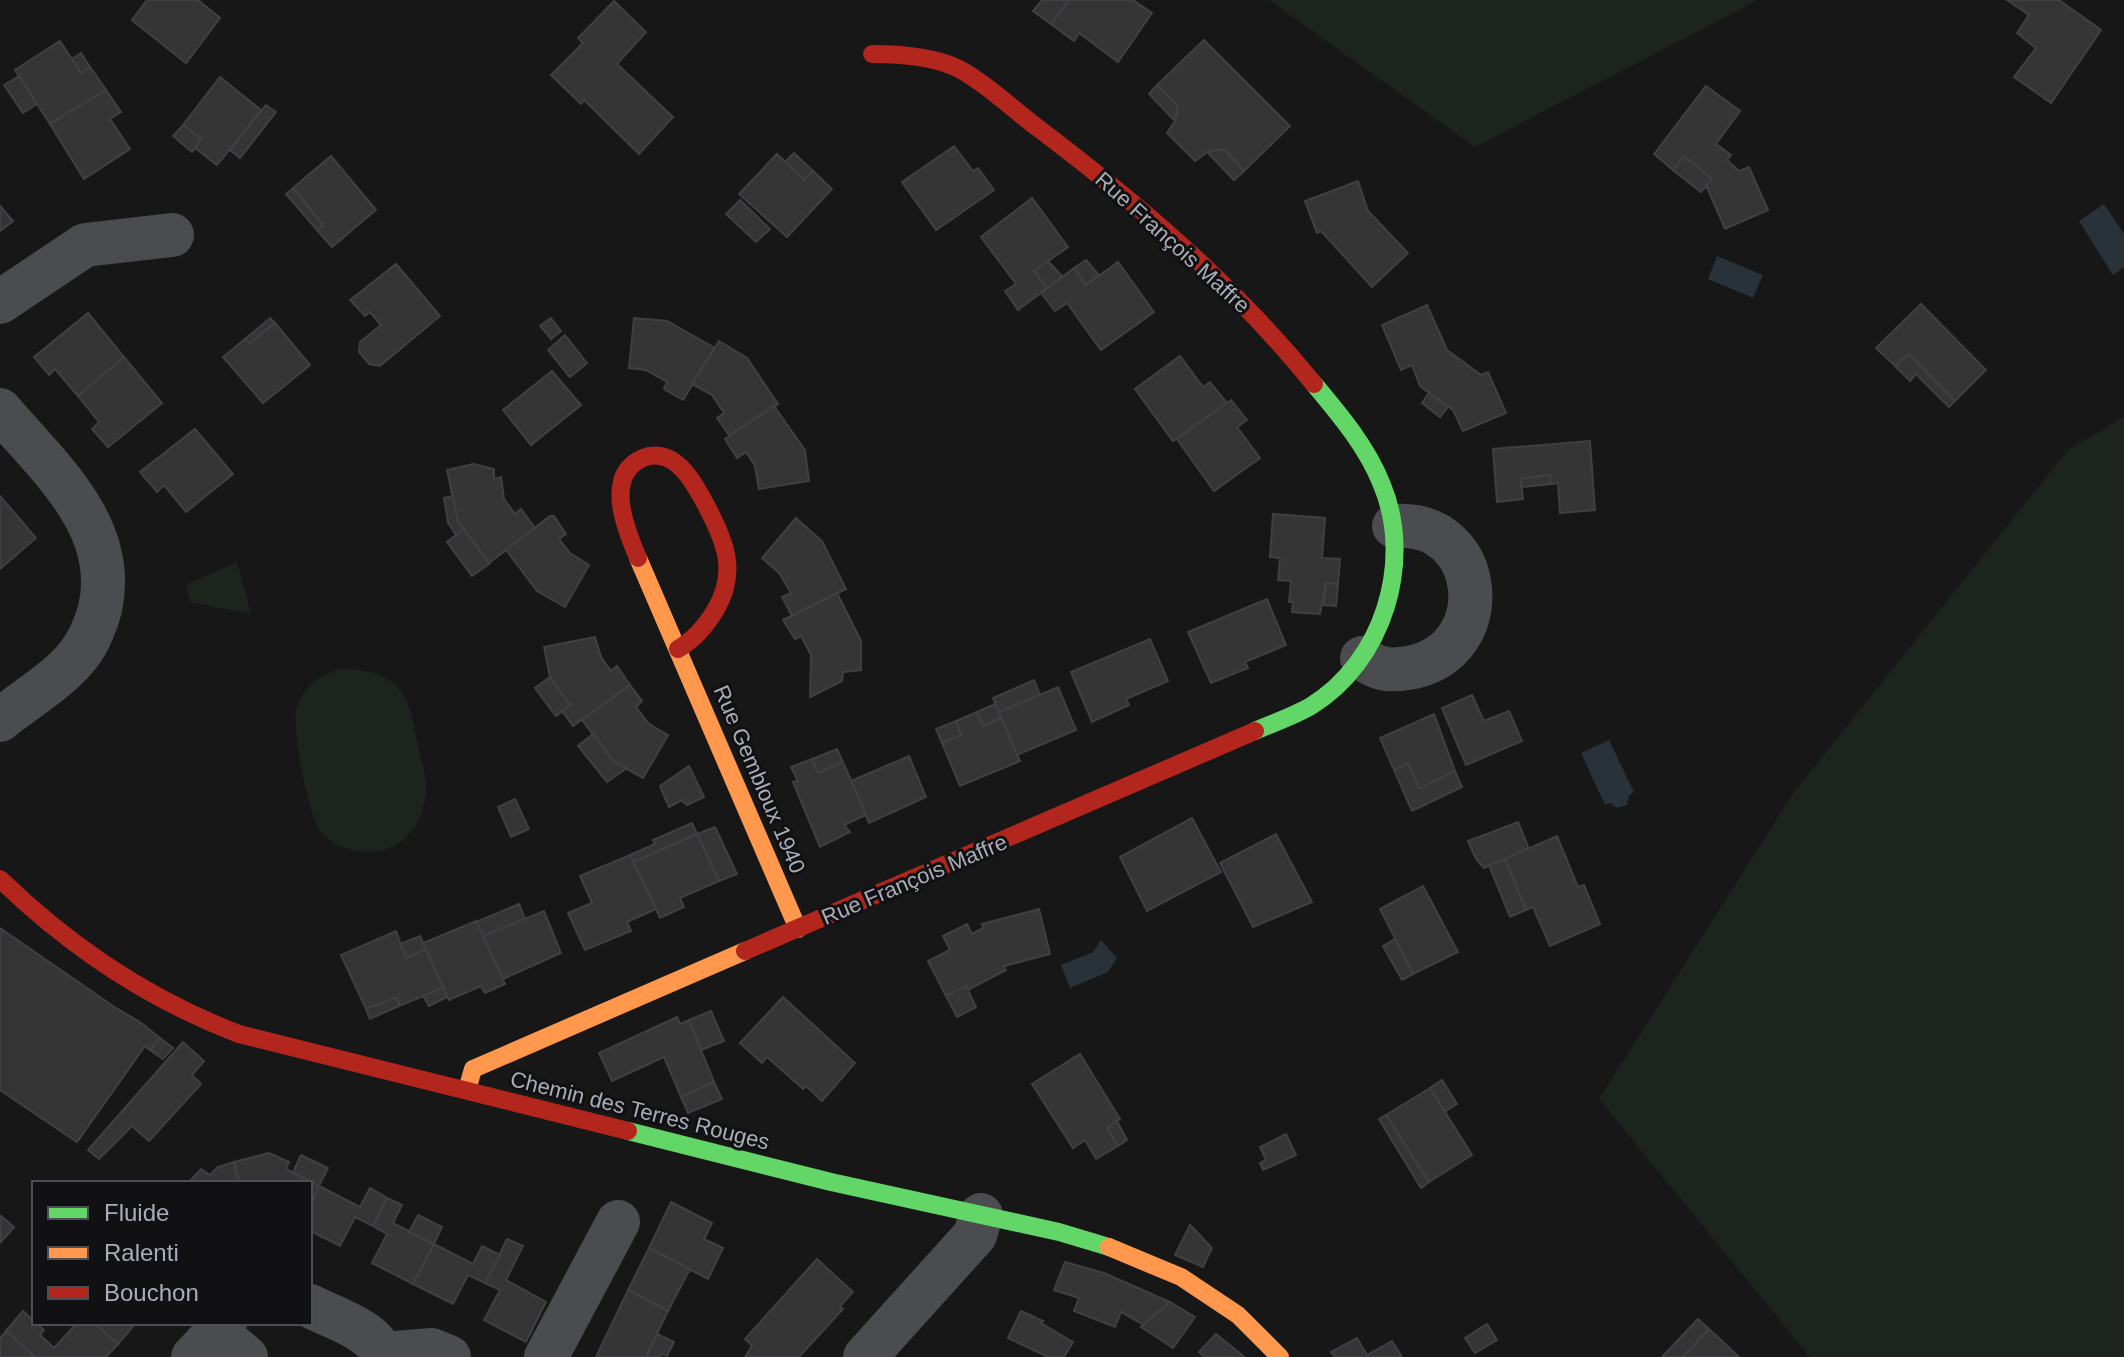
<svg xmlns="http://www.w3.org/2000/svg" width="2124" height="1357" viewBox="0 0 2124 1357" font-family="Arial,sans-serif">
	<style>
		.green { fill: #1d241e }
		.water { fill: #2a3239 }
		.building { fill: #353536; stroke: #3f4043; stroke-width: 2 }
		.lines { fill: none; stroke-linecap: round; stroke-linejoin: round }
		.street { stroke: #4b4c50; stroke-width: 44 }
		.fast { stroke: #63d668; stroke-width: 18 }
		.slow { stroke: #ff974d; stroke-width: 18 }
		.jam { stroke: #b3261e; stroke-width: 18 }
		.labels { text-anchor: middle; stroke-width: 6; stroke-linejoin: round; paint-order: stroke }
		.street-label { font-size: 22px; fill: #a8adb8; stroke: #111113 }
	</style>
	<rect width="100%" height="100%" fill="#171717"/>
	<!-- green -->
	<g class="green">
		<path d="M1269 0H1758L1475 147Z"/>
		<path d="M2124 417V1357H1810L1599 1099 1794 792 2068 450Z"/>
		<path d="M237 562 251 614 190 602 186 585Z"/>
		<path d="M339 669C360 669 385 671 400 690 411 704 413 724 417 741 420 755 425 770 426 783 428 813 409 848 378 851 358 854 335 848 322 833 308 817 289 721 298 703 308 683 319 677 339 669Z"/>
	</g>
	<!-- water -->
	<g class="water">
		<path d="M2104 204 2124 234V267L2113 275 2079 221Z"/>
		<path d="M1717 256 1763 275 1753 298 1708 279Z"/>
		<path d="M1609 740 1634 792 1629 795 1627 805 1617 808 1610 803 1605 805 1581 753Z"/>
		<path d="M1101 940 1117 958 1108 972 1070 988 1061 965 1093 952Z"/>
	</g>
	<!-- building -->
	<g class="building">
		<path d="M147 0H198L220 18 186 63 132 20Z"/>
		<path d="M1042 0H1069L1051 24 1033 11Z"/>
		<path d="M1069 0H1133L1152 13 1118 62 1079 33 1074 41 1051 24Z"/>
		<path d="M2007 0H2059L2101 30 2051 103 2014 77 2036 48 2017 33 2029 15Z"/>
		<path d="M614 1 646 32 617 64 673 117 639 154 584 100 581 104 551 75 583 43 578 38Z"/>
		<path d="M1204 40 1290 126 1244 171 1224 149 1207 152 1195 161 1167 133 1175 121 1178 106 1157 85Z"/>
		<path d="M60 41 81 73 90 67 106 90 50 124 15 70Z"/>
		<path d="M81 53 90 67 81 73 72 59Z"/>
		<path d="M19 76 37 104 23 113 4 85Z"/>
		<path d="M220 77 261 110 217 165 195 148 201 139 183 125Z"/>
		<path d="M1157 85 1178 106 1175 121 1149 94Z"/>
		<path d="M1706 86 1740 111 1716 144 1731 155 1727 160 1739 171 1749 167 1768 210 1725 229 1706 185 1712 179 1684 156 1673 170 1654 154Z"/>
		<path d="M106 90 121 112 110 119 130 149 84 179 50 124Z"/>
		<path d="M266 105 276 112 240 158 230 150Z"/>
		<path d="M183 125 201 139 192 152 173 136Z"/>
		<path d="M954 146 973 171 978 168 994 190 936 230 902 182Z"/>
		<path d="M1224 149 1244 171 1234 180 1207 152Z"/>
		<path d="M794 153 813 171 804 180 785 162Z"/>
		<path d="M777 154 804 180 813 171 832 189 787 237 739 194Z"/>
		<path d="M331 156 376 210 332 247 317 230 323 225 293 188Z"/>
		<path d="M1684 156 1712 179 1701 192 1673 170Z"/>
		<path d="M1358 181 1368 211 1408 253 1372 287 1321 231 1317 233 1305 201Z"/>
		<path d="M293 188 323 225 317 230 286 194Z"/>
		<path d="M1032 198 1068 247 1034 271 1047 288 1018 310 1005 291 1016 284 981 237Z"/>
		<path d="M740 200 770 229 756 242 726 214Z"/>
		<path d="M0 206 13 221 0 231Z"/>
		<path d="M1086 260 1099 275 1086 285 1074 268Z"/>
		<path d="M1048 261 1063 277 1047 288 1034 271Z"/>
		<path d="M1118 262 1154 312 1101 350 1067 303 1055 311 1041 293 1074 268 1086 285Z"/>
		<path d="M396 264 440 316 380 366 369 364 359 352 360 342 381 325 370 312 365 316 350 300Z"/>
		<path d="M1921 304 1986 370 1955 401 1909 354 1895 366 1876 348Z"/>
		<path d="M1427 305 1447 350 1481 375 1488 372 1506 413 1463 431 1453 410 1420 386 1412 365 1401 370 1382 325Z"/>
		<path d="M88 313 124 357 78 396 55 369 49 375 34 357Z"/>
		<path d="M270 318 275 323 250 343 245 339Z"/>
		<path d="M551 318 561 331 551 339 540 326Z"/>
		<path d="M634 318 667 321 715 348 683 400 664 389 667 382 646 370 629 368Z"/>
		<path d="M275 323 310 365 263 403 223 357 245 339 250 343Z"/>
		<path d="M565 335 587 363 570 377 548 350Z"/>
		<path d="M719 341 747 358 778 404 729 435 717 418 724 413 712 395 692 384Z"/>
		<path d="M1909 354 1955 401 1949 407 1916 374 1910 381 1895 366Z"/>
		<path d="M1180 356 1203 387 1210 382 1227 403 1173 441 1135 389Z"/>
		<path d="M124 357 162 403 108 447 92 429 99 422 78 396Z"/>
		<path d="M552 371 581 405 531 445 503 410Z"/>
		<path d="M1429 393 1448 407 1440 417 1422 403Z"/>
		<path d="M1231 400 1247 420 1237 427 1260 458 1214 491 1177 439Z"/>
		<path d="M774 406 805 450 809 481 759 489 755 466 746 452 737 458 725 439Z"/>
		<path d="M195 429 233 474 186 512 164 485 157 492 140 472Z"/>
		<path d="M1590 441 1595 510 1560 513 1558 483 1551 484 1550 475 1521 479 1523 499 1497 502 1493 449Z"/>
		<path d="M473 464 494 469V479L501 477 504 499 515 514 521 509 535 528 489 563 458 522 447 470Z"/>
		<path d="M1550 475 1551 484 1521 487V479Z"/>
		<path d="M0 496 36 538 0 569Z"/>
		<path d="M453 496 458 522 464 529 456 535 448 523 444 498Z"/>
		<path d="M1273 514 1325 518 1322 558 1340 559 1338 584 1326 583 1320 614 1292 612 1293 602H1289L1291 581 1278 580 1280 558 1270 557Z"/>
		<path d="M550 516H554L566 534 559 539 570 553 589 565 565 607 537 591 506 550Z"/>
		<path d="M796 518 822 541 846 589 792 616 782 597 791 593 780 574 762 558Z"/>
		<path d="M464 529 489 564 472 576 447 542Z"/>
		<path d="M1326 583 1338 584 1336 606 1323 605Z"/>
		<path d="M837 593 861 641V670L843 672 842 681 810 697 811 655 801 636 795 639 783 620Z"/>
		<path d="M1267 599 1286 645 1245 662 1248 668 1211 683 1188 632Z"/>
		<path d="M595 637 601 657 611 671 617 666 630 685 573 726 562 711 570 705 550 677 544 647Z"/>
		<path d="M1150 639 1168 681 1126 699 1129 705 1092 722 1071 672Z"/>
		<path d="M550 677 570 705 556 716 535 688Z"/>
		<path d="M1034 680 1040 695 999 712 993 698Z"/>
		<path d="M630 685 642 701 636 707 649 724 668 735 643 778 614 762 582 720Z"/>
		<path d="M1058 687 1076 730 1017 755 999 712Z"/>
		<path d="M1472 695 1484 721 1509 711 1522 741 1466 765 1442 708Z"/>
		<path d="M995 704 1001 718 983 726 977 712Z"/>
		<path d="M977 712 983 726 1001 718 1020 761 960 786 942 743 961 735 956 721Z"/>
		<path d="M1434 714 1455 771 1419 789 1408 763 1394 770 1380 738Z"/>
		<path d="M956 721 961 735 942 743 936 729Z"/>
		<path d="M593 734 614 762 627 768 607 782 578 746Z"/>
		<path d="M837 749 843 762 818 773 812 759Z"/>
		<path d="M909 756 926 797 869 823 851 781Z"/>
		<path d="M812 759 818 773 843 762 866 815 844 825 850 832 820 847 793 782 798 781 791 767Z"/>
		<path d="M1408 763 1419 789 1455 771 1462 787 1412 811 1394 770Z"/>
		<path d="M689 766 704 797 687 805 682 800 669 807 660 786Z"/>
		<path d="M515 799 529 829 511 837 498 807Z"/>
		<path d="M1192 818 1221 872 1147 911 1120 857Z"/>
		<path d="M1518 822 1529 849 1484 868 1476 859 1468 841Z"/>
		<path d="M692 823 697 834 634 862 630 855 655 844 653 840Z"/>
		<path d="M715 827 737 874 719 881 697 834Z"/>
		<path d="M697 834 719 881 680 898 684 907 660 918 634 862Z"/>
		<path d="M1276 834 1312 902 1253 927 1220 863Z"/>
		<path d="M1557 836 1578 887 1584 885 1600 924 1550 946 1533 907 1526 910 1505 859Z"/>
		<path d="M630 855 656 909 627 922 631 931 585 950 568 913 592 903 580 876Z"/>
		<path d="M1505 859 1526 910 1510 917 1489 865Z"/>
		<path d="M1423 886 1458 952 1413 974 1380 909Z"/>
		<path d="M519 904 525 919 483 936 476 922Z"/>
		<path d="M1039 909 1050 954 1004 966 1006 970 968 990 966 986 946 996 928 961 950 950 943 936 967 924 972 934 983 928 982 924Z"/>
		<path d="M544 911 561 953 503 979 483 936Z"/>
		<path d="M476 921 505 984 485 993 481 986 449 1000 423 943Z"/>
		<path d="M0 928 116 1008 140 1022 160 1038 150 1050 145 1046 77 1142 0 1090Z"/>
		<path d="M396 931 406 958 426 949 443 988 399 1006 397 997 366 1009 341 955Z"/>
		<path d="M420 936 426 949 406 958 400 944Z"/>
		<path d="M1395 939 1413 974 1402 980 1383 946Z"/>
		<path d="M966 986 976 1007 957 1017 946 996Z"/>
		<path d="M443 988 447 997 429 1006 423 996Z"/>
		<path d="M397 997 399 1006 370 1019 366 1009Z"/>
		<path d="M783 997 855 1063 822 1101 806 1086 803 1089 767 1057 762 1063 740 1043Z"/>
		<path d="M711 1011 724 1041 701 1050 689 1020Z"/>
		<path d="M677 1017 680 1024 689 1020 714 1082 681 1097 664 1057 612 1081 599 1053Z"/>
		<path d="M160 1038 173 1048 163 1059 150 1050Z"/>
		<path d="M183 1042 204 1061 192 1075 201 1084 149 1141 132 1126 99 1159 88 1150Z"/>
		<path d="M1080 1054 1120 1119 1107 1128 1118 1146 1096 1159 1085 1140 1073 1148 1032 1084Z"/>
		<path d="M1442 1080 1457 1104 1444 1112 1430 1088Z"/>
		<path d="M714 1082 722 1099 688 1113 681 1097Z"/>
		<path d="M1430 1088 1472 1155 1429 1182 1386 1115Z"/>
		<path d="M1386 1115 1429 1182 1421 1188 1379 1119Z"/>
		<path d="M1117 1121 1127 1140 1118 1146 1107 1128Z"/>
		<path d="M1286 1134 1296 1155 1263 1170 1260 1163 1266 1160 1260 1147Z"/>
		<path d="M269 1153 289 1162 286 1169 319 1186 310 1206V1183H239L234 1162Z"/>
		<path d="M301 1155 328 1168 319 1186 293 1172Z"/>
		<path d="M234 1162 239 1183H188L201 1169 210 1175 218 1167Z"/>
		<path d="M319 1186 360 1207 370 1188 387 1198 373 1226 355 1217 340 1246 310 1231V1206Z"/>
		<path d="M387 1198 402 1205 393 1223 434 1244 413 1284 372 1263 387 1234 373 1226Z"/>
		<path d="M671 1202 712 1223 704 1239 723 1248 708 1279 649 1248Z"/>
		<path d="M418 1215 442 1227 434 1244 409 1232Z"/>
		<path d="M1 1216 14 1227 1 1242 0 1218Z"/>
		<path d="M1190 1225 1212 1248 1203 1267 1175 1255Z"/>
		<path d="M507 1239 523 1246 506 1280 546 1302 526 1342 484 1320 500 1290 485 1283Z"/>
		<path d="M434 1244 473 1264 482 1246 500 1255 485 1283 468 1275 453 1304 413 1284Z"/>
		<path d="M649 1248 690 1269 668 1311 628 1290Z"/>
		<path d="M817 1259 853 1292 840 1306 843 1309 799 1357H745L752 1346 745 1339Z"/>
		<path d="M1065 1262 1104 1273 1170 1302 1144 1325 1121 1312 1115 1327 1074 1311 1079 1298 1054 1290Z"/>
		<path d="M628 1290 668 1311 646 1357H596Z"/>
		<path d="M1170 1302 1195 1317 1173 1348 1141 1327Z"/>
		<path d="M23 1311 44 1330 40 1335 54 1348 77 1323H94L118 1344 106 1357H35L6 1331Z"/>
		<path d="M1021 1311 1043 1321 1041 1323 1073 1342 1064 1357H1048L1008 1338Z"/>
		<path d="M1698 1319 1709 1329 1683 1357H1662Z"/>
		<path d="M94 1323H136L118 1344Z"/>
		<path d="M1487 1324 1497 1340 1475 1353 1465 1338Z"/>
		<path d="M1709 1329 1739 1357H1683Z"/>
		<path d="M6 1331 35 1357H0V1338Z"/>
		<path d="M657 1334 674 1342 667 1356 662 1354 660 1357H646Z"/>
		<path d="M1216 1334 1242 1355 1244 1357H1204L1199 1352Z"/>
		<path d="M1357 1338 1367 1355 1392 1341 1402 1357H1335L1331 1352Z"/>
	</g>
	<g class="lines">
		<!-- street -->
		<g class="street">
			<path d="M0 302 85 245 172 235"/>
			<path d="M0 410C48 467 119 526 100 609 95 627 88 644 76 658 57 681 23 701 0 720"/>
			<path d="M1362 658C1379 670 1388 671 1408 668 1499 653 1487 519 1394 526"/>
			<path d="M310 1306C333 1318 376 1330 383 1357"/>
			<path d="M215 1331 246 1357"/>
			<path d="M382 1354 432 1350 449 1357"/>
			<path d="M193 1357 225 1323"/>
			<path d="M546 1357 618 1222"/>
			<path d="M865 1357 975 1235 981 1215"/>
		</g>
		<!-- fast -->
		<g class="fast">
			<path d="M1255 731C1273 723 1294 716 1311 706 1383 662 1414 562 1382 485 1367 447 1340 415 1314 384"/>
			<path d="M628 1131 831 1182 1059 1232 1109 1247"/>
		</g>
		<!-- slow -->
		<g class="slow">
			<path d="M638 558 798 929"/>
			<path d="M467 1090 473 1069 745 951"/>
			<path d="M1109 1247 1181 1277 1238 1315 1280 1357"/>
		</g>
		<!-- jam -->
		<g class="jam">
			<path d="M872 54C900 54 930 56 955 67 979 78 1012 108 1034 125 1136 202 1233 284 1314 384"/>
			<path d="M638 558C626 530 603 475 643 458 652 454 664 455 673 461 688 471 697 489 706 505 725 541 738 571 716 609 706 626 695 639 678 649"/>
			<path d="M0 879C70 947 147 999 239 1034L628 1131"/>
			<path d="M745 951 1255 731"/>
		</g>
	</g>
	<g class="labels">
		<!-- street labels -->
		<g class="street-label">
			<text transform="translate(1173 242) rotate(42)" y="8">Rue François Maffre</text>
			<text transform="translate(760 779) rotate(67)" y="8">Rue Gembloux 1940</text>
			<text transform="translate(914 879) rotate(-23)" y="8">Rue François Maffre</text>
			<text transform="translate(640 1110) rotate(14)" y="8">Chemin des Terres Rouges</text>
		</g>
	</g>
	<!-- legend -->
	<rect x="32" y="1181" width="280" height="144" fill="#111113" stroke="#4d4f55" stroke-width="2"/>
	<rect x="48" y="1207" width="40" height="12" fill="#63d668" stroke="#4d4f55" stroke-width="2"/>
	<text x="104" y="1221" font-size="24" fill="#a8adb8">Fluide</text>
	<rect x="48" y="1247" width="40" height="12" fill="#ff974d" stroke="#4d4f55" stroke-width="2"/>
	<text x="104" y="1261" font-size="24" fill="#a8adb8">Ralenti</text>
	<rect x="48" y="1287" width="40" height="12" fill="#b3261e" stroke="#4d4f55" stroke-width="2"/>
	<text x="104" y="1301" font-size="24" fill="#a8adb8">Bouchon</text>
</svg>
